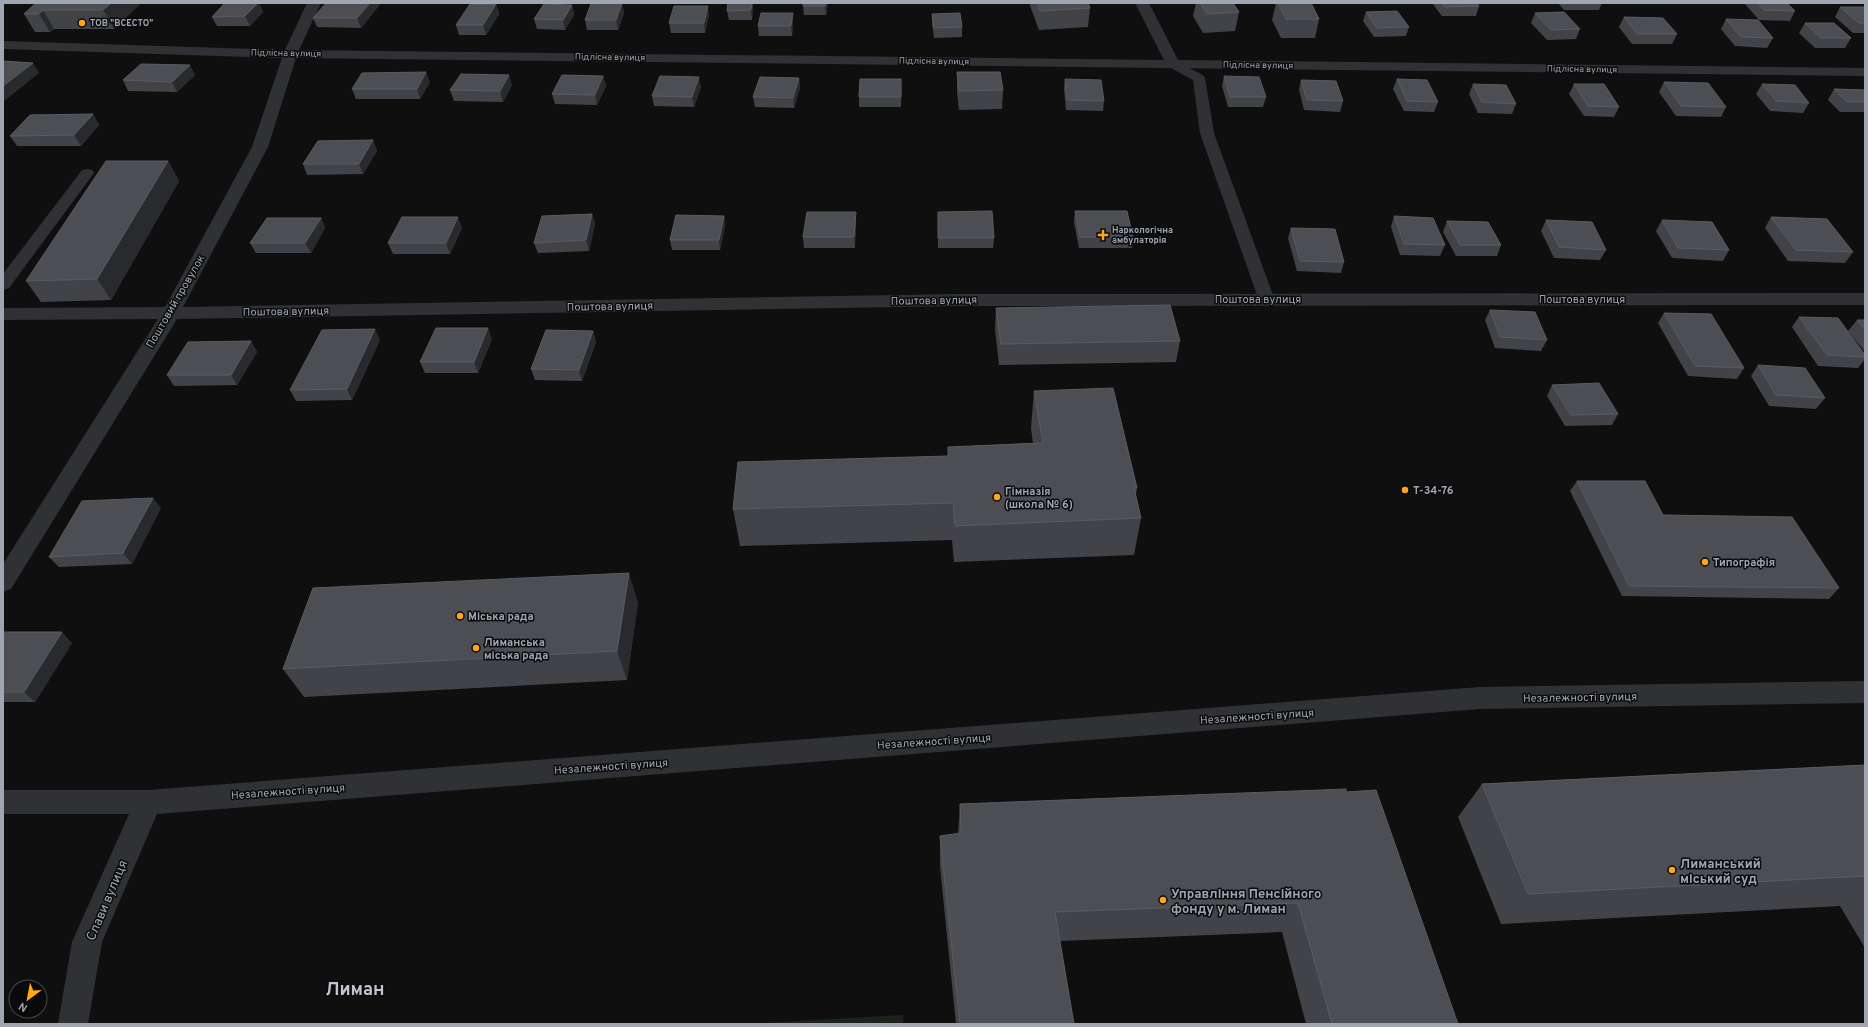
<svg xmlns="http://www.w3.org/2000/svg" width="1868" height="1027" viewBox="0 0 1868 1027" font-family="Overpass,sans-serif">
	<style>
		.green { fill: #1b231c }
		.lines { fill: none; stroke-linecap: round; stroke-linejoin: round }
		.service { fill: #303135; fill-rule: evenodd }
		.minor { fill: #303135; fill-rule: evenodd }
		.wall { fill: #424348 }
		.shaded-wall { fill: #292a2d }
		.building { fill: #4c4e53; stroke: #595c62 }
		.poi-dot { fill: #ffa718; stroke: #0a0a0b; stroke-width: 1.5 }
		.labels { text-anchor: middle; stroke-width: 3; stroke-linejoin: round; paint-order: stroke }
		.far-poi-label { font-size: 9px; font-weight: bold; fill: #9fa6b2; stroke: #0a0a0b; text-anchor: start }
		.far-street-label { font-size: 9px; fill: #9fa6b2; stroke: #0a0a0b }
		.street-label { font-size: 11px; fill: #9fa6b2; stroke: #0a0a0b }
		.poi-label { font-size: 11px; font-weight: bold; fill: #9fa6b2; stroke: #0a0a0b; text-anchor: start }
		.near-poi-label { font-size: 13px; font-weight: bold; fill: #9fa6b2; stroke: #0a0a0b; text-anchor: start }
		.near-street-label { font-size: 13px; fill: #9fa6b2; stroke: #0a0a0b }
		.near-district-label { font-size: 18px; font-weight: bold; fill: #c0c4ce; stroke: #0a0a0b }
	</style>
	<rect width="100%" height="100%" fill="#0f0f10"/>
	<!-- green -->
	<path class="green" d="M903 1015V1024H744Z"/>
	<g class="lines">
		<!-- service -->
		<g class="service">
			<path d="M1173 60 1203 75 1205 78 1214 133 1274 298 1272 301 1266 303 1260 301 1258 298 1200 133 1193 80 1169 67 1167 64 1169 61Z"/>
			<path d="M87 169 92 170 94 173 9 288 3 290V274L82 170Z"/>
		</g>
		<!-- minor -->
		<g class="minor">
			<path d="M307 3H321L299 50 1164 60 1135 3H1149L1178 60 1865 68V76L296 58 268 147 183 307 959 294 1865 293V305L959 306 177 319 11 589 3 592V564L158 319 3 320V308L165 307 252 147 282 58 3 49V41L285 50Z"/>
			<path d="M1865 681V703L1480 709 157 814 102 942 88 1024H58L72 942 129 814H3V790H148L1480 687Z"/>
		</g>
	</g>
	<!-- wall -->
	<g class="wall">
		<path d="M36 3H141L114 29H54L50 32H35L24 14Z"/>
		<path d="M225 3H259L263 12 250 26H217L212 17Z"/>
		<path d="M381 3 361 28 317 27 313 18Z"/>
		<path d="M622 3 624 13 618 30H587L585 20Z"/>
		<path d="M753 3 752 20H729L727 11Z"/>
		<path d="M828 3 826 15H804L803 6Z"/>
		<path d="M878 3H917L916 4Z"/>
		<path d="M1029 3H1088L1090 8 1088 27 1039 30Z"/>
		<path d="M1196 3H1233L1239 12 1235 31 1203 33 1193 16Z"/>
		<path d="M1276 3H1311L1319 19 1315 38H1281L1272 20Z"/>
		<path d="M1432 3H1477L1479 6 1476 16H1442Z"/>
		<path d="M1558 3H1602L1599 10H1564Z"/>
		<path d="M1745 3H1787L1795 11 1790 21 1759 20 1745 4Z"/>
		<path d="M496 4 499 14 486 35H459L456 25Z"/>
		<path d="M572 5 574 15 565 30 537 29 534 19Z"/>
		<path d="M1840 7H1865V33H1853L1835 17Z"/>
		<path d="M1366 12 1409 27 1406 36 1374 37 1363 21Z"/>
		<path d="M1535 13 1580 29 1576 39 1547 40 1531 23Z"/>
		<path d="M932 14 962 27V37L934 38 932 24Z"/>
		<path d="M709 15 705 33H671L669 23Z"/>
		<path d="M1624 17 1677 34 1672 44H1632L1619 27Z"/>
		<path d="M1726 19 1773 38 1767 48 1735 46 1721 29Z"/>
		<path d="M793 23 792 36H759L758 26Z"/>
		<path d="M1805 23 1851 38 1845 48H1815L1799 33Z"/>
		<path d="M957 72 1003 90 1002 109 959 110 957 92Z"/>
		<path d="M195 75 177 92 128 91 123 80Z"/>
		<path d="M603 76 606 86 597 105 555 104 552 94Z"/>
		<path d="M1224 76 1266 97 1263 107H1228L1222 86Z"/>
		<path d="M799 78 800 88 794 108 755 107 753 97Z"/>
		<path d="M901 79V107H859V97Z"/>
		<path d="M1065 79 1104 101 1103 111 1066 110 1064 89Z"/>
		<path d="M1397 79 1438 102 1434 112 1404 111 1393 89Z"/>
		<path d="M1301 80 1343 101 1340 112 1304 110 1299 90Z"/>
		<path d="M430 82 420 99H356L352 89Z"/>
		<path d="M1664 82 1726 107 1721 117 1676 116 1659 92Z"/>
		<path d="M1473 84 1516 104 1512 114 1478 113 1469 94Z"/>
		<path d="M1574 84 1619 107 1614 117 1584 116 1569 94Z"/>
		<path d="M1762 84 1809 103 1803 113 1770 111 1756 94Z"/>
		<path d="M512 85 503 102 454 101 450 90Z"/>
		<path d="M701 87 694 107 654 106 652 96Z"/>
		<path d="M1834 89 1865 90V112H1840L1828 100Z"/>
		<path d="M93 114 99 125 81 146H17L10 136Z"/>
		<path d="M373 140 377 151 363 174 307 175 303 164Z"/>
		<path d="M168 161 179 181 111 300 41 302 26 281Z"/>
		<path d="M1075 211 1133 237 1132 248H1079L1074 222Z"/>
		<path d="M938 212 994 238 993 248H938Z"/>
		<path d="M592 214 595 224 589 251 538 253 534 243Z"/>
		<path d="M724 216 725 226 720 250H672L670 240Z"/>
		<path d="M1394 216 1445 245 1440 256 1400 255 1391 227Z"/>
		<path d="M1771 217 1853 252 1845 263 1788 261 1765 228Z"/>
		<path d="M321 218 325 228 311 253H256L250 243Z"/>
		<path d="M1546 220 1606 250 1600 260 1554 258 1541 231Z"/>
		<path d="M1662 220 1729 250 1723 261 1672 258 1656 231Z"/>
		<path d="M1447 221 1501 245 1497 256H1456L1443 232Z"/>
		<path d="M856 222 855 248H804L803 237Z"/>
		<path d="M462 228 450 254H393L388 243Z"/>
		<path d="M1291 228 1344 262 1341 273 1297 271 1288 238Z"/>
		<path d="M996 308 1180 341 1176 362 999 365 995 329Z"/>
		<path d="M1490 310 1547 340 1541 351 1495 348 1485 320Z"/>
		<path d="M1664 313 1744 368 1737 379 1688 376 1658 323Z"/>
		<path d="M1799 317 1865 355V359L1858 368 1818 366 1792 327Z"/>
		<path d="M1857 320H1865V352L1848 331Z"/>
		<path d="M593 331 596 342 582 381 535 380 531 369Z"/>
		<path d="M492 339 478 373H425L420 362Z"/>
		<path d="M380 340 352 400 296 401 290 390Z"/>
		<path d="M251 341 257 352 237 385 174 386 167 375Z"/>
		<path d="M1758 365 1825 398 1816 409 1769 406 1751 376Z"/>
		<path d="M1552 385 1618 414 1612 425 1565 426 1547 396Z"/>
		<path d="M1034 391 1137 488 1136 495 1141 518 1134 555 954 562 952 540 740 546 733 509 948 456V447L1033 443 1031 428Z"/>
		<path d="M1577 481 1663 515 1839 588 1829 599 1622 596 1570 491Z"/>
		<path d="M161 508 132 564 59 567 49 557Z"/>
		<path d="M638 602 627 680 304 697 283 669Z"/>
		<path d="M3 632 72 643 35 702H3Z"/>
		<path d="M1865 765V948L1840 906 1501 924 1458 817 1482 784Z"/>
		<path d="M1346 792 1458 1024H1306L1282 932 1060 941 1074 1024H956L940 867V836L958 834 960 804Z"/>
	</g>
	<!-- shaded-wall -->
	<g class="shaded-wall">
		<path d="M111 3H141L114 29 103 10Z"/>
		<path d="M258 3H259L263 12 250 26 245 16Z"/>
		<path d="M370 3H381L361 28 357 18Z"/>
		<path d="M622 3 624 13 618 30 616 20Z"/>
		<path d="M752 3H753L752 20 751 10Z"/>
		<path d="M826 3H828L826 15 825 6Z"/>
		<path d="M496 4 499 14 486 35 483 25Z"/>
		<path d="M572 5 574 15 565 30 563 20Z"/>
		<path d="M708 6 709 15 705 33 704 23Z"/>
		<path d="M43 10 54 29 50 32 39 14Z"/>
		<path d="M793 13V23L792 36 791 26Z"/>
		<path d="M33 63 39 73 3 102V86Z"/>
		<path d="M190 65 195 75 177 92 172 82Z"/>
		<path d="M426 72 430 82 420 99 417 89Z"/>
		<path d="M509 75 512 85 503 102 500 91Z"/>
		<path d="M603 76 606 86 597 105 595 95Z"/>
		<path d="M699 77 701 87 694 107 692 97Z"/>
		<path d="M799 78 800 88 794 108 793 98Z"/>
		<path d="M901 79 902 89 901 107Z"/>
		<path d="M93 114 99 125 81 146 74 135Z"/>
		<path d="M373 140 377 151 363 174 359 164Z"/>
		<path d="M168 161 179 181 111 300 97 279Z"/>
		<path d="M856 212V222L855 248 854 237Z"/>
		<path d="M592 214 595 224 589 251 586 240Z"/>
		<path d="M724 216 725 226 720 250 719 240Z"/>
		<path d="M458 217 462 228 450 254 446 243Z"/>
		<path d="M321 218 325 228 311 253 305 243Z"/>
		<path d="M488 328 492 339 478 373 474 362Z"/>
		<path d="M375 329 380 340 352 400 347 389Z"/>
		<path d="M593 331 596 342 582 381 579 370Z"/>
		<path d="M251 341 257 352 237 385 231 375Z"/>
		<path d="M153 498 161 508 132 564 123 553Z"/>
		<path d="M629 573 638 602 627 680 617 651Z"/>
		<path d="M62 632 72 643 35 702 24 692Z"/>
	</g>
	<!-- building -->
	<g class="building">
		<path d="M36 3H111L103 10H43L39 14H24Z"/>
		<path d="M225 3H258L245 16 212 17Z"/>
		<path d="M326 3H370L357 18H313Z"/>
		<path d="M622 3 616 20H585L591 4Z"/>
		<path d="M728 3H752L751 10 727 11Z"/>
		<path d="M803 3H826L825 6H803Z"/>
		<path d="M1037 3H1088L1090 8 1040 11Z"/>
		<path d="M1200 3H1233L1239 12 1207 14Z"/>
		<path d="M1278 3H1311L1319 19H1286Z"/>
		<path d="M1442 3H1477L1479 6 1445 7Z"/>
		<path d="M1758 3H1787L1795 11 1764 10Z"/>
		<path d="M470 4H496L483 25H456Z"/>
		<path d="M544 4 572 5 563 20 534 19Z"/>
		<path d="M674 6H708L704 23H669Z"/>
		<path d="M1840 7H1865V23H1859Z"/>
		<path d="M1397 11 1409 27 1377 28 1366 12Z"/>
		<path d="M1564 12 1580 29 1551 30 1535 13Z"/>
		<path d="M761 13H793L791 26H758Z"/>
		<path d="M960 13 962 27 934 28 932 14Z"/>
		<path d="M1624 17 1663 18 1677 34H1637Z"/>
		<path d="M1726 19 1758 20 1773 38 1741 37Z"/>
		<path d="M1805 23H1834L1851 38H1821Z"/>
		<path d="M3 61 33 63 3 86Z"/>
		<path d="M141 64 190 65 172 82 123 80Z"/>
		<path d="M426 72 417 89H352L362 73Z"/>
		<path d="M957 72H1000L1003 90 959 91Z"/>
		<path d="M461 74 509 75 500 91 450 90Z"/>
		<path d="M562 75 603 76 595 95 552 94Z"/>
		<path d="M660 76 699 77 692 97 652 96Z"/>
		<path d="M1224 76 1259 77 1266 97H1230Z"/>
		<path d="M760 77 799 78 793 98 753 97Z"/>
		<path d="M860 79H901V97H859Z"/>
		<path d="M1065 79 1101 80 1104 101 1067 100Z"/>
		<path d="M1397 79 1427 80 1438 102 1407 101Z"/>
		<path d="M1301 80 1336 81 1343 101 1307 100Z"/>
		<path d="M1664 82 1708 83 1726 107 1681 106Z"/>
		<path d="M1473 84 1506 85 1516 104 1482 102Z"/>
		<path d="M1574 84H1604L1619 107 1588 106Z"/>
		<path d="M1762 84 1795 85 1809 103 1776 101Z"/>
		<path d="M1834 89 1865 90V102H1847Z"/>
		<path d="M93 114 74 135 10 136 30 115Z"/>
		<path d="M373 140 359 164H303L318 141Z"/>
		<path d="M106 161H168L97 279 26 281Z"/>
		<path d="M992 211 994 238H938V212Z"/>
		<path d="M1075 211H1127L1133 237H1080Z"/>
		<path d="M807 212H856L854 237H803Z"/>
		<path d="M592 214 586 240 534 243 542 216Z"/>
		<path d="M676 215 724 216 719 240H670Z"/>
		<path d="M1394 216 1433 218 1445 245 1404 244Z"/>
		<path d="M402 217H458L446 243H388Z"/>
		<path d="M1771 217 1827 219 1853 252 1796 250Z"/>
		<path d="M267 218H321L305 243H250Z"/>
		<path d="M1546 220 1592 222 1606 250 1559 247Z"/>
		<path d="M1662 220 1712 222 1729 250 1678 248Z"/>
		<path d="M1447 221 1488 222 1501 245H1460Z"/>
		<path d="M1291 228 1335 229 1344 262 1300 261Z"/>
		<path d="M1170 305 1180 341 1001 344 996 308Z"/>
		<path d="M1490 310 1535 312 1547 340 1500 337Z"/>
		<path d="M1664 313 1711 314 1744 368 1695 366Z"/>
		<path d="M1799 317 1838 318 1865 355V357L1827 355Z"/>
		<path d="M1857 320H1865V330Z"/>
		<path d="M436 328H488L474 362H420Z"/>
		<path d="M375 329 347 389 290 390 322 330Z"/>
		<path d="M546 330 593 331 579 370 531 369Z"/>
		<path d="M251 341 231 375H167L188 342Z"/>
		<path d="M1758 365 1805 368 1825 398 1776 395Z"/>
		<path d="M1599 383 1618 414 1571 415 1552 385Z"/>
		<path d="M1113 388 1137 488H1134L1141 518 955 526 953 503 733 509 738 462 948 456V447L1043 443 1034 391Z"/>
		<path d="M1577 481H1645L1663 515 1792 517 1839 588 1629 586Z"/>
		<path d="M153 498 123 553 49 557 82 501Z"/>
		<path d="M629 573 617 651 283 669 313 588Z"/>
		<path d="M3 632H62L24 692H3Z"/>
		<path d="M1865 765V876L1528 894 1482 784Z"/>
		<path d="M1346 789V792L1376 790 1458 1024H1332L1298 903 1055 912 1074 1024H960L940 836 961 833 960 804Z"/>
	</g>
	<!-- markers -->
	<g class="poi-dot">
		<circle cx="82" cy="23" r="4"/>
		<path d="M1101 229h4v4h4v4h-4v4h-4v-4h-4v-4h4z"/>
		<circle cx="1405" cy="490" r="4"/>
		<circle cx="997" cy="497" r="4"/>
		<circle cx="1705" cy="562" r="4"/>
		<circle cx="460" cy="616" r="4"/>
		<circle cx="476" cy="648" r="4"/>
		<circle cx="1672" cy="870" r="4"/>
		<circle cx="1163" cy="900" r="4"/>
	</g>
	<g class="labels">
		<!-- far-poi labels -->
		<g class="far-poi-label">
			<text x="90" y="26">ТОВ "ВСЕСТО"</text>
			<text x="1112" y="233">Наркологічна<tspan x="1112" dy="10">амбулаторія</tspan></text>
		</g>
		<!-- far-street labels -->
		<g class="far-street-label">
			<text transform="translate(286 53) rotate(1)" y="3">Підлісна вулиця</text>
			<text transform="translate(610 57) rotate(1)" y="3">Підлісна вулиця</text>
			<text transform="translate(934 61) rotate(1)" y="3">Підлісна вулиця</text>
			<text transform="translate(1258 65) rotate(1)" y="3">Підлісна вулиця</text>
			<text transform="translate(1582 69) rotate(1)" y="3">Підлісна вулиця</text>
		</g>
		<!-- street labels -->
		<g class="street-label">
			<text x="1258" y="303">Поштова вулиця</text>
			<text x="1582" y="303">Поштова вулиця</text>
			<text transform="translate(934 300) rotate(-1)" y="4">Поштова вулиця</text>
			<text transform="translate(175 301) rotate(-60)" y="4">Поштовий провулок</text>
			<text transform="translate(610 306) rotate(-1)" y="4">Поштова вулиця</text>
			<text transform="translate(286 311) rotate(-1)" y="4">Поштова вулиця</text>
			<text transform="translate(1580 697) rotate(-1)" y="4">Незалежності вулиця</text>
			<text transform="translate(1257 716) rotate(-4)" y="4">Незалежності вулиця</text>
			<text transform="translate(934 741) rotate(-4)" y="4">Незалежності вулиця</text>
			<text transform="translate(611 766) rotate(-4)" y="4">Незалежності вулиця</text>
			<text transform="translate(288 791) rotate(-4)" y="4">Незалежності вулиця</text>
		</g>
		<!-- poi labels -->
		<g class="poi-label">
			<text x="1413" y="494">Т-34-76</text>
			<text x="1005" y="495">Гімназія<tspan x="1005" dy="13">(школа № 6)</tspan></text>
			<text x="1713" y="566">Типографія</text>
			<text x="468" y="620">Міська рада</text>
			<text x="484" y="646">Лиманська<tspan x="484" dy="13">міська рада</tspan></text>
		</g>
		<!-- near-poi labels -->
		<g class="near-poi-label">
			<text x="1680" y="868">Лиманський<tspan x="1680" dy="15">міський суд</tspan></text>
			<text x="1171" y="898">Управління Пенсійного<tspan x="1171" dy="15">фонду у м. Лиман</tspan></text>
		</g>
		<!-- near-street labels -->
		<g class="near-street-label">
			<text transform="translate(106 900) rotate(-67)" y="5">Слави вулиця</text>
		</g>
		<!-- near-district labels -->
		<g class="near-district-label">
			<text x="355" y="995">Лиман</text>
		</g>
	</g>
	<!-- border -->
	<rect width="1868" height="1027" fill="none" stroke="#9fa6b2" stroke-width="8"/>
	<!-- north arrow -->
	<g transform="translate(28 999) rotate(212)"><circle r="19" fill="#0a0a0b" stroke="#46484e"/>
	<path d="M0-3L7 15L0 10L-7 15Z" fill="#ffa718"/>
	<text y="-6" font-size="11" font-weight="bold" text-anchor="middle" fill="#9fa6b2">N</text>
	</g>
</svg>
